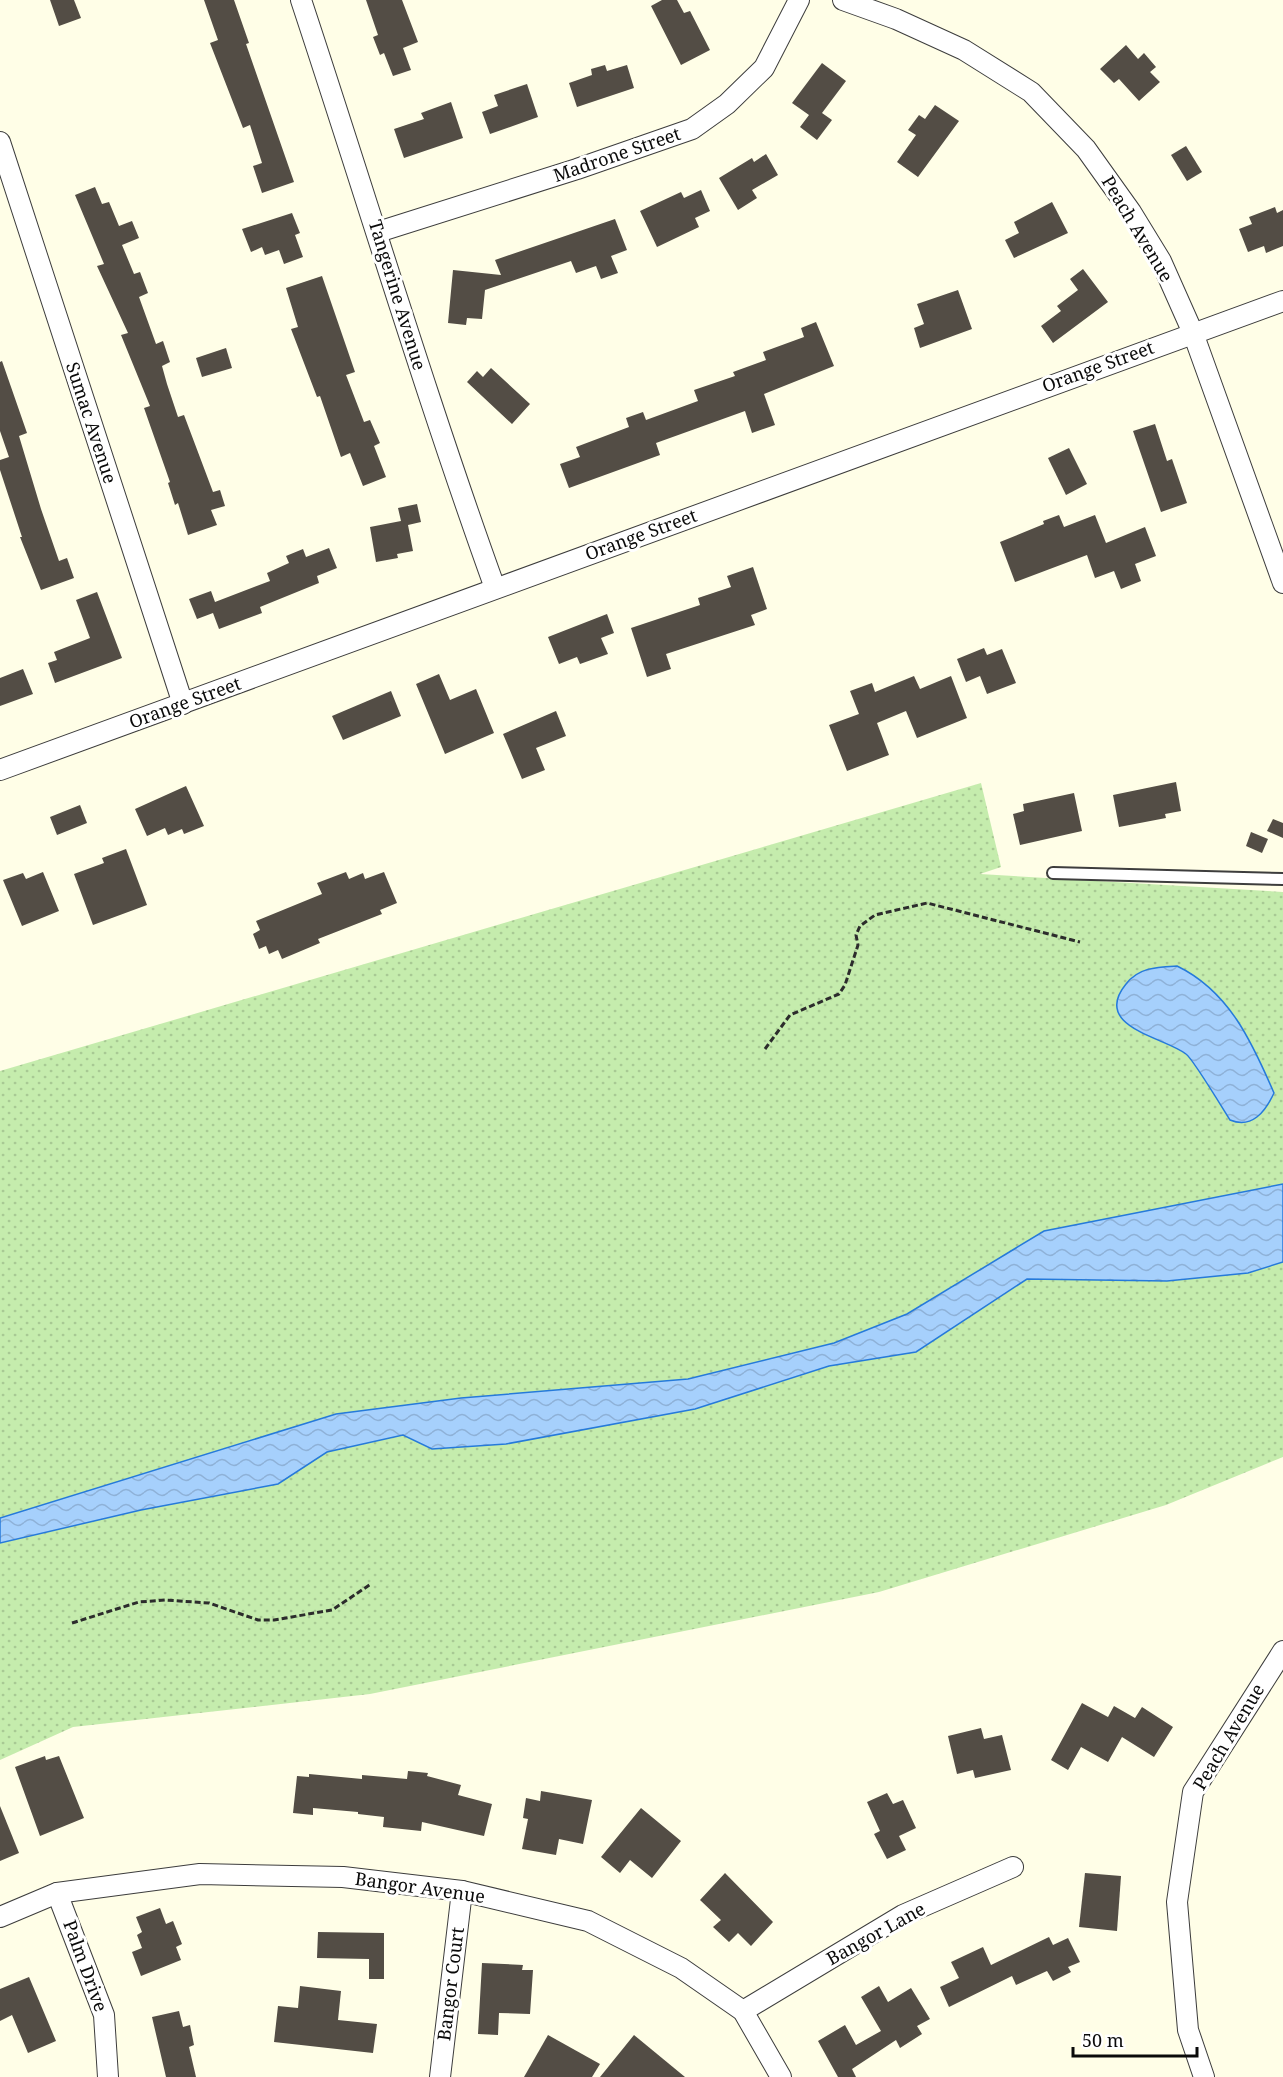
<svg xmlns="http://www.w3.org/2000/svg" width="1283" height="2077" viewBox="0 0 1283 2077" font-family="'Noto Serif',serif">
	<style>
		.grass { fill: url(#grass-dots) }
		.water { fill: url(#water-waves); stroke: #267ada; stroke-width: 1.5 }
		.building { fill: #534d45 }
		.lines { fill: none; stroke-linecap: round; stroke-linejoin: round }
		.service-casing { stroke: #3d3d3d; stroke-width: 14 }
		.minor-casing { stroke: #3d3d3d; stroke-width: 22 }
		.path { stroke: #2c2c2c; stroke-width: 3; stroke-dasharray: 6 3; stroke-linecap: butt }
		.service { stroke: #fff; stroke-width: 10 }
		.minor { stroke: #fff; stroke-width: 20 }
		.labels { text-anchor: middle; stroke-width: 6; stroke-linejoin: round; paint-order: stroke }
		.street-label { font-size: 18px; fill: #0a0a0a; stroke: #fff }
	</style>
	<defs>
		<pattern id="grass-dots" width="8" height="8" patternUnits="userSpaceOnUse" patternTransform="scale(1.5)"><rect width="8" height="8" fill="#c5ecad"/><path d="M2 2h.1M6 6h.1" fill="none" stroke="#a8c994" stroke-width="1.8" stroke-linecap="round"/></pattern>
		<pattern id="water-waves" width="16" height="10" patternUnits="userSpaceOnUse" patternTransform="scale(1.5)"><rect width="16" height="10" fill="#a6d0fc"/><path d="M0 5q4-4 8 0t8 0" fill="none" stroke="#8eb1d7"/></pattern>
	</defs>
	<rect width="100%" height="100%" fill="#fffee7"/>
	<!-- grass -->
	<path class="grass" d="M981 783 1001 867 980 874 1283 892V1457L1166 1505 879 1592 370 1694 73 1727 0 1760V1071Z"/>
	<!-- water -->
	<g class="water">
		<path d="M1177 966C1229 991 1252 1042 1274 1093 1265 1112 1252 1129 1230 1120 1223 1109 1193 1059 1186 1054 1164 1037 1091 1027 1126 984 1139 967 1158 967 1177 966Z"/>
		<path d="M1283 1184V1262L1248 1273 1167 1281 1027 1279 916 1352 829 1366 695 1409 506 1444 432 1449 403 1435 327 1452 278 1484 141 1510 0 1543V1518L336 1414 461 1398 688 1379 834 1343 907 1314 1044 1231Z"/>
	</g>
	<!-- building -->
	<g class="building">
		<path d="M50 0H74L81 18 59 26Z"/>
		<path d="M204 0H234L249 43 246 44 294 182 262 193 253 166 262 163 250 125 243 128 210 43 218 40Z"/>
		<path d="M366 0H402L418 42 403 48 411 70 393 76 384 53 380 55 373 37 378 35Z"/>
		<path d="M662 0H677L684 13 690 11 710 50 681 65 651 6Z"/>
		<path d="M1126 45 1138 59 1144 53 1156 67 1150 72 1160 82 1139 101 1119 79 1114 83 1100 69Z"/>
		<path d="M822 63 846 81 822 113 832 120 817 140 800 127 809 115 792 103Z"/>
		<path d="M605 65 607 71 627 65 634 88 577 107 569 83 592 75 591 69Z"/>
		<path d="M527 84 538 117 490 134 482 112 498 106 494 95Z"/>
		<path d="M451 102 463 138 404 158 394 129 424 119 421 113Z"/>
		<path d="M935 105 959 121 918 177 897 162 916 135 908 130 919 115 925 119Z"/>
		<path d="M1186 146 1202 172 1187 181 1171 155Z"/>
		<path d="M766 154 778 175 752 190 757 198 738 210 719 178 752 158 754 162Z"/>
		<path d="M95 187 102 204 109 202 119 226 132 221 139 238 122 245 134 274 140 272 148 293 139 297 156 344 163 341 170 362 162 366 167 384 178 417 184 415 213 492 220 490 225 506 211 510 217 525 188 535 178 503 175 505 168 483 170 482 144 408 150 406 121 335 128 333 97 266 104 264 75 195Z"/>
		<path d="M701 190 710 211 695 218 699 227 657 247 640 211 681 192 684 198Z"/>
		<path d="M1052 202 1068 233 1014 258 1005 240 1019 233 1014 222Z"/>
		<path d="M1275 207 1277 213 1283 210V246L1266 253 1264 246 1248 252 1239 229 1252 224 1249 217Z"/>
		<path d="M292 213 300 233 295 235 303 257 284 264 279 250 265 255 262 247 251 252 242 229Z"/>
		<path d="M615 219 627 250 611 256 618 273 601 279 596 266 576 273 571 261 485 290 482 319 467 318 466 325 448 323 453 270 501 275 495 260Z"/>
		<path d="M1083 269 1108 302 1053 343 1041 326 1061 311 1057 306 1078 290 1070 279Z"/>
		<path d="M322 276 355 372 346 375 364 422 370 420 380 443 374 446 386 477 363 486 350 453 341 457 320 396 317 397 291 329 298 327 286 288Z"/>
		<path d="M958 290 972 329 920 348 914 328 924 324 917 304Z"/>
		<path d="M816 322 834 366 764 394 775 425 752 433 745 411 656 443 660 455 569 488 560 464 580 457 576 447 629 427 626 418 643 412 646 420 698 401 694 390 735 376 733 372 766 360 763 352 804 337 801 328Z"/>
		<path d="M226 348 232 368 202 377 196 358Z"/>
		<path d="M2 361 27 433 19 436 41 509 59 561 67 558 74 578 41 590 20 537H22L0 470V460L9 457 0 431V362Z"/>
		<path d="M491 368 530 404 512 424 467 382 477 371 483 377Z"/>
		<path d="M1155 424 1167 461 1172 459 1187 503 1161 512 1133 431Z"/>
		<path d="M1069 448 1087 484 1066 495 1048 458Z"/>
		<path d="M417 504 421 522 408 525 413 551 397 554 398 558 376 562 370 527 401 521 398 508Z"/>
		<path d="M1059 515 1064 527 1095 515 1106 543 1145 527 1156 556 1135 564 1141 581 1121 589 1114 571 1095 578 1087 555 1015 582 1000 542 1044 524 1043 521Z"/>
		<path d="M329 548 337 568 317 576 319 583 260 607 262 613 219 629 213 613 197 619 189 599 211 591 215 602 270 581 267 573 289 563 286 556 303 549 306 557Z"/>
		<path d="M753 567 767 609 751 615 755 625 666 654 671 669 647 677 631 628 700 605 698 598 731 587 727 576Z"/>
		<path d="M97 592 122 658 55 683 48 663 57 660 54 652 90 638 76 600Z"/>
		<path d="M607 614 614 633 601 638 608 654 580 664 577 657 559 664 548 637Z"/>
		<path d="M984 648 987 655 1002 649 1016 683 987 694 980 676 966 682 957 659Z"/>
		<path d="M23 669 33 694 0 706V678Z"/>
		<path d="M439 674 450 700 476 689 494 733 445 754 416 684Z"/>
		<path d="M914 676 920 689 951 676 967 718 917 738 906 711 877 723 889 755 847 771 829 725 859 714 850 691 872 683 875 692Z"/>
		<path d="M391 691 401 716 343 740 332 716Z"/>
		<path d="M556 711 566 736 536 748 545 770 522 779 503 734Z"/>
		<path d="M1176 782 1181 811 1165 814 1166 818 1119 827 1113 795Z"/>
		<path d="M186 786 204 826 184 834 182 829 168 835 165 828 147 836 135 809Z"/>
		<path d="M1074 793 1082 831 1020 845 1013 814 1024 811 1023 804Z"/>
		<path d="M80 805 87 823 57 835 50 817Z"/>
		<path d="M1273 819 1283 823V838L1267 831Z"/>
		<path d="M1251 832 1268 839 1262 853 1246 846Z"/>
		<path d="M126 849 147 905 93 925 74 874 104 863 102 858Z"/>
		<path d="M43 872 59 911 22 926 3 880 23 873 26 879Z"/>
		<path d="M346 872 349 879 363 873 365 879 384 872 397 903 380 910 382 914 318 939 320 943 282 959 278 950 269 954 266 946 259 949 253 934 260 930 256 921 322 894 317 883Z"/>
		<path d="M1082 1703 1108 1717 1114 1706 1135 1718 1142 1707 1173 1727 1154 1757 1122 1737 1108 1762 1081 1747 1068 1770 1051 1760Z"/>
		<path d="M981 1728 984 1739 1002 1735 1011 1770 975 1778 973 1770 957 1774 948 1736Z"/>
		<path d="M45 1756 46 1760 59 1756 84 1818 40 1836 15 1767Z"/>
		<path d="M408 1771 428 1773 427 1776 461 1785 458 1795 492 1804 484 1836 422 1822 421 1831 383 1827 384 1817 358 1814V1812L313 1808V1815L293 1813 297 1776 309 1777V1774L362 1779V1775L407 1779Z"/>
		<path d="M541 1791 592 1800 583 1844 559 1839 556 1855 522 1849 528 1819 523 1818 526 1798 540 1801Z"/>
		<path d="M887 1793 893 1804 903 1800 916 1828 899 1836 906 1850 887 1859 874 1834 880 1831 867 1802Z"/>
		<path d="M0 1806 19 1853 0 1861Z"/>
		<path d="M641 1808 681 1841 652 1878 630 1860 620 1873 601 1857Z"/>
		<path d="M725 1873 773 1922 751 1946 738 1933 729 1942 713 1927 721 1920 700 1900Z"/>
		<path d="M1085 1873 1121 1876 1117 1931 1079 1927Z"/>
		<path d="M160 1908 166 1924 173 1921 182 1944 176 1947 181 1960 141 1976 132 1952 142 1948 137 1935 142 1932 136 1917Z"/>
		<path d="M318 1932 384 1933V1979H369V1959L317 1958Z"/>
		<path d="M1049 1937 1053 1945 1068 1938 1080 1962 1068 1967 1071 1972 1053 1981 1047 1971 1016 1985 1012 1976 949 2007 940 1987 959 1978 951 1962 983 1947 991 1965Z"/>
		<path d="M482 1963 523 1965 522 1970H533L530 2014 499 2013 498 2035 478 2034Z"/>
		<path d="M29 1977 56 2041 28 2053 12 2015 0 2021V1989Z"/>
		<path d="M300 1986 341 1991 338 2020 377 2024 373 2053 274 2042 278 2006 298 2008Z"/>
		<path d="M879 1986 888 2002 911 1988 930 2019 917 2026 922 2034 900 2048 896 2040 852 2069 856 2077H838L818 2041 845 2025 856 2045 881 2031 861 1997Z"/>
		<path d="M179 2011 183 2027 190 2025 194 2045 189 2047 196 2077H166L152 2017Z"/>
		<path d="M548 2035 600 2064 592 2077H524Z"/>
		<path d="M634 2035 685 2077H600Z"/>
	</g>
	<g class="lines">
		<defs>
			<path id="service" d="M1053 873 1283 879"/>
			<g id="minor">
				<path d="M301 0C366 196 425 394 495 588"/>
				<path d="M843 0 896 19 964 50 1031 92 1086 149 1131 212 1161 261 1193 333 1283 583"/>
				<path d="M0 142 183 704"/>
				<path d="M378 232 577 169 692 129 727 104 764 68 799 0"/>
				<path d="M0 770 1283 301"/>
				<path d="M57 1893 104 2015 108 2077"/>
				<path d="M0 1917 57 1893 200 1874 343 1877 462 1891 588 1921 681 1968 743 2011 781 2077"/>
				<path d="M743 2011 903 1915 1013 1867"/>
				<path d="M440 2077 462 1891"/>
				<path d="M1204 2077 1188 2030 1177 1902 1193 1792 1283 1651"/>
			</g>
		</defs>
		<!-- service casing -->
		<use href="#service" class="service-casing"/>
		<!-- minor casing -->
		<use href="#minor" class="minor-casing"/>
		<!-- path -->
		<g class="path">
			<path d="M765 1049 790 1015 839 994 845 985 858 945 856 935 860 926 875 915 927 903 1080 942"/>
			<path d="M72 1623 139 1602 165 1600 209 1603 258 1620H274L332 1610 371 1584"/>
		</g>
		<!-- service -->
		<use href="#service" class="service"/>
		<!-- minor -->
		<use href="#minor" class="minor"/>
	</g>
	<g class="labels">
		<!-- street labels -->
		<g class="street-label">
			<text transform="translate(617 155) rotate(-19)" y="6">Madrone Street</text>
			<text transform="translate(1137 229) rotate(59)" y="6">Peach Avenue</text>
			<text transform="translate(397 295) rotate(73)" y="6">Tangerine Avenue</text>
			<text transform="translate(1098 367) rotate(-20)" y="6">Orange Street</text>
			<text transform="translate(91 423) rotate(72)" y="6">Sumac Avenue</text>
			<text transform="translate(641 535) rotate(-20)" y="6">Orange Street</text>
			<text transform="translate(185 703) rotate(-20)" y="6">Orange Street</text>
			<text transform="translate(1229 1737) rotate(-59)" y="6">Peach Avenue</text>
			<text transform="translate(420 1888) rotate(8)" y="6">Bangor Avenue</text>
			<text transform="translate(876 1934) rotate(-29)" y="6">Bangor Lane</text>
			<text transform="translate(85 1966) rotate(70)" y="6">Palm Drive</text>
			<text transform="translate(451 1984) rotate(-83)" y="6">Bangor Court</text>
		</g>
	</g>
	<!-- scale -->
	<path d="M1073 2047v9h124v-9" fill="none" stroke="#0a0a0a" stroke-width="3"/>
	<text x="1082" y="2047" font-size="18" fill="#0a0a0a" stroke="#ffffff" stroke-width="4.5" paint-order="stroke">50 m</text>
</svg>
